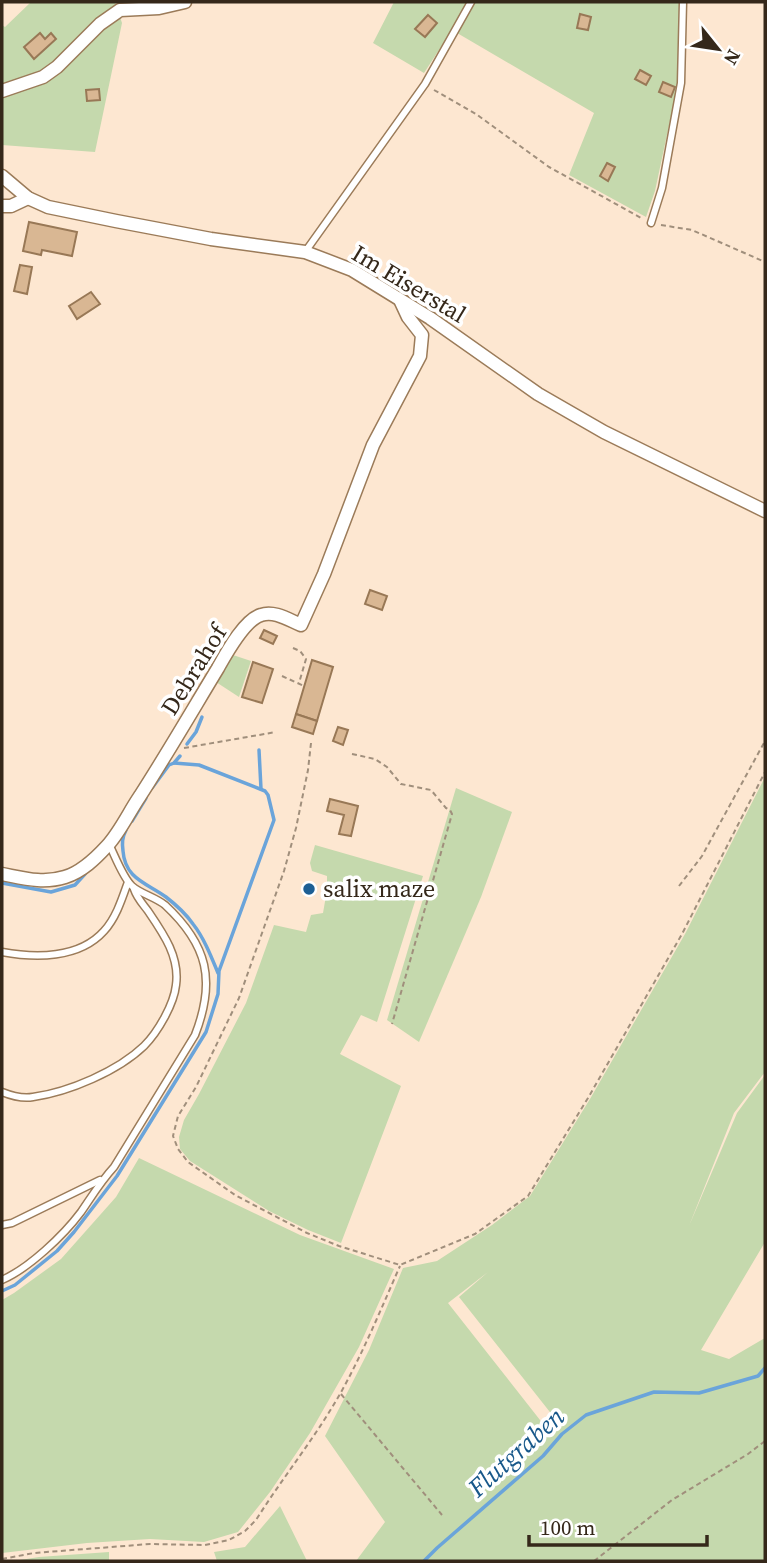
<svg xmlns="http://www.w3.org/2000/svg" width="767" height="1563" viewBox="0 0 767 1563" font-family="'Source Serif 4',serif">
	<style>
		.green { fill: #c5d9ad; fill-rule: evenodd }
		.lines { fill: none; stroke-linecap: round; stroke-linejoin: round }
		.stream { stroke: #6aa4da; stroke-width: 3.5 }
		.building { fill: #d9b793; stroke: #987856; stroke-width: 2 }
		.service-casing { stroke: #9b7b59; stroke-width: 9 }
		.minor-casing { stroke: #9b7b59; stroke-width: 15 }
		.path { stroke: #a08f7c; stroke-width: 2; stroke-dasharray: 5 3.5; stroke-linecap: butt }
		.service { stroke: #fff; stroke-width: 6 }
		.minor { stroke: #fff; stroke-width: 12 }
		.poi-dot { fill: #1d5f94; stroke: #fff; stroke-width: 2.5 }
		.labels { text-anchor: middle; stroke-width: 7; stroke-linejoin: round; paint-order: stroke }
		.street-label { font-size: 24px; fill: #35281a; stroke: #fff }
		.poi-label { font-size: 24px; fill: #35281a; stroke: #fff; text-anchor: start }
		.water-label { font-size: 26px; font-style: italic; fill: #18588a; stroke: #fff }
	</style>
	<rect width="100%" height="100%" fill="#fde7d1"/>
	<!-- green -->
	<g class="green">
		<path d="M31 2H115L122 23 95 152 2 145V25L5 27Z"/>
		<path d="M394 2H680L678 83 655 191 646 217 569 175 594 113 452 30 424 73 373 43Z"/>
		<path d="M233 655 251 661 239 697 216 682Z"/>
		<path d="M765 777V1072L734 1113 689 1226 737 1113 765 1075V1242L701 1350 729 1359 765 1338V1561H356L385 1522 325 1436 369 1350 403 1268 437 1261 492 1225 530 1196 590 1099 685 934ZM488 1272 459 1297 557 1421 546 1432 540 1420 448 1303Z"/>
		<path d="M456 788 512 812 481 897 419 1042 387 1020Z"/>
		<path d="M315 845 423 876 377 1022 361 1015 340 1054 401 1086 341 1243 308 1230 269 1211 190 1161 180 1149 179 1137 184 1120 199 1094 246 1003 274 925 306 932 311 915 323 913 327 890V876L312 871 310 863Z"/>
		<path d="M139 1158 300 1235 394 1269 359 1347 310 1433 270 1492 238 1532 204 1542 150 1539 87 1543 2 1553V1300L14 1293 61 1259 116 1197Z"/>
		<path d="M280 1506 307 1561H217L214 1552 245 1547Z"/>
		<path d="M109 1552V1561H14L39 1557Z"/>
	</g>
	<g class="lines">
		<!-- stream -->
		<g class="stream">
			<path d="M187 744 196 732 202 717"/>
			<path d="M259 750 261 789"/>
			<path d="M152 788 169 765 174 763 180 756"/>
			<path d="M132 821 146 798"/>
			<path d="M126 830C122 838 122 843 123 851 125 879 147 883 166 897 175 904 186 914 193 924 204 938 211 956 218 973"/>
			<path d="M2 883 51 892 75 885 85 874"/>
			<path d="M2 1291 15 1285 57 1251 74 1232 117 1176 206 1032 218 994 219 971 274 820 268 795 265 791 199 765 174 763"/>
			<path d="M424 1561 437 1548 543 1456 562 1434 586 1415 654 1392 699 1393 758 1376 765 1368"/>
		</g>
	</g>
	<!-- building -->
	<g class="building">
		<path d="M580 14 591 17 588 30 577 28Z"/>
		<path d="M428 15 437 23 425 37 415 29Z"/>
		<path d="M40 33 45 39 51 33 56 39 34 59 24 47Z"/>
		<path d="M640 70 651 76 646 85 635 79Z"/>
		<path d="M663 82 675 87 671 97 659 92Z"/>
		<path d="M99 89 100 100 87 101 86 90Z"/>
		<path d="M607 163 615 167 608 181 600 176Z"/>
		<path d="M29 222 77 232 72 256 42 250 41 255 23 251Z"/>
		<path d="M20 265 32 267 27 294 14 291Z"/>
		<path d="M91 292 100 304 77 319 69 306Z"/>
		<path d="M370 590 387 596 382 610 365 604Z"/>
		<path d="M264 630 277 636 273 644 260 638Z"/>
		<path d="M312 660 333 667 317 721 296 714Z"/>
		<path d="M253 662 273 669 262 703 242 697Z"/>
		<path d="M296 714 317 721 313 734 292 727Z"/>
		<path d="M338 727 348 730 343 745 333 741Z"/>
		<path d="M330 799 358 806 351 836 339 834 344 815 327 811Z"/>
	</g>
	<g class="lines">
		<defs>
			<g id="service">
				<path d="M651 223 662 188 681 83 683 2"/>
				<path d="M305 252 425 84 471 2"/>
				<path d="M2 952C35 958 79 959 104 931 116 918 122 899 128 882"/>
				<path d="M2 1092C12 1096 22 1099 33 1097 69 1092 118 1071 144 1046 158 1032 174 1004 176 985 180 957 163 933 148 911 142 903 137 898 134 889"/>
				<path d="M2 1225 12 1223 100 1180"/>
				<path d="M2 1280C29 1268 63 1236 81 1212 92 1196 101 1181 114 1167L195 1035C216 981 208 945 165 905 155 897 141 894 132 886 123 878 115 856 109 844"/>
			</g>
			<g id="minor">
				<path d="M2 91 43 77 57 67 100 24 120 10 159 8 185 2"/>
				<path d="M2 176 28 198 48 207 116 221 211 239 305 252 352 270 430 318 538 394 604 432 765 511"/>
				<path d="M2 206H11L28 198"/>
				<path d="M2 874C23 878 43 884 65 877 82 872 96 858 107 846 120 832 129 812 140 796 167 754 192 711 218 668 226 654 244 620 261 615 274 610 289 620 301 625L324 574 373 445 420 356 422 335 408 317 401 302"/>
			</g>
		</defs>
		<!-- service casing -->
		<use href="#service" class="service-casing"/>
		<!-- minor casing -->
		<use href="#minor" class="minor-casing"/>
		<!-- path -->
		<g class="path">
			<path d="M434 90 476 114 549 167 643 219"/>
			<path d="M661 225 692 230 765 262"/>
			<path d="M293 648 300 651 306 659 299 683"/>
			<path d="M282 676 304 686"/>
			<path d="M311 743 308 770 296 828 284 871 239 998 196 1087 178 1116 173 1136 178 1149 188 1162 235 1195 307 1233 339 1246 400 1265 475 1234 528 1196 588 1098 682 934 765 772"/>
			<path d="M184 748 276 732"/>
			<path d="M352 754 375 759 387 767 401 784 431 790 446 808 450 810 452 814 392 1024"/>
			<path d="M679 886 702 856 765 741"/>
			<path d="M341 1394 442 1515"/>
			<path d="M2 1559 34 1553 150 1544 205 1545 229 1540 245 1531 256 1520C283 1477 315 1438 340 1394 363 1353 381 1309 400 1266"/>
			<path d="M594 1561 672 1500 748 1454 765 1441"/>
		</g>
		<!-- service -->
		<use href="#service" class="service"/>
		<!-- minor -->
		<use href="#minor" class="minor"/>
	</g>
	<!-- markers -->
	<circle class="poi-dot" cx="309" cy="889" r="7"/>
	<g class="labels">
		<!-- street labels -->
		<g class="street-label">
			<text transform="translate(409 284) rotate(31)" y="8">Im Eiserstal</text>
			<text transform="translate(194 670) rotate(-58)" y="8">Debrahof</text>
		</g>
		<!-- poi labels -->
		<g class="poi-label">
			<text x="323" y="897">salix maze</text>
		</g>
		<!-- water labels -->
		<g class="water-label">
			<text transform="translate(516 1452) rotate(-42)" y="9">Flutgraben</text>
		</g>
	</g>
	<!-- border -->
	<rect width="767" height="1563" fill="none" stroke="#35281a" stroke-width="7"/>
	<!-- north arrow -->
	<g transform="translate(718 49) rotate(120)" stroke="#ffffff" stroke-width="5" paint-order="stroke">
	<path d="M0-5L12 26L0 18L-12 26Z" fill="#35281a"/>
	<text y="-10" font-size="19" font-weight="bold" text-anchor="middle" fill="#35281a">N</text>
	</g>
	<!-- scale -->
	<path d="M529 1535v10h178v-10" fill="none" stroke="#35281a" stroke-width="3.5"/>
	<text x="540" y="1535" font-size="21" fill="#35281a" stroke="#ffffff" stroke-width="5" paint-order="stroke">100 m</text>
</svg>
